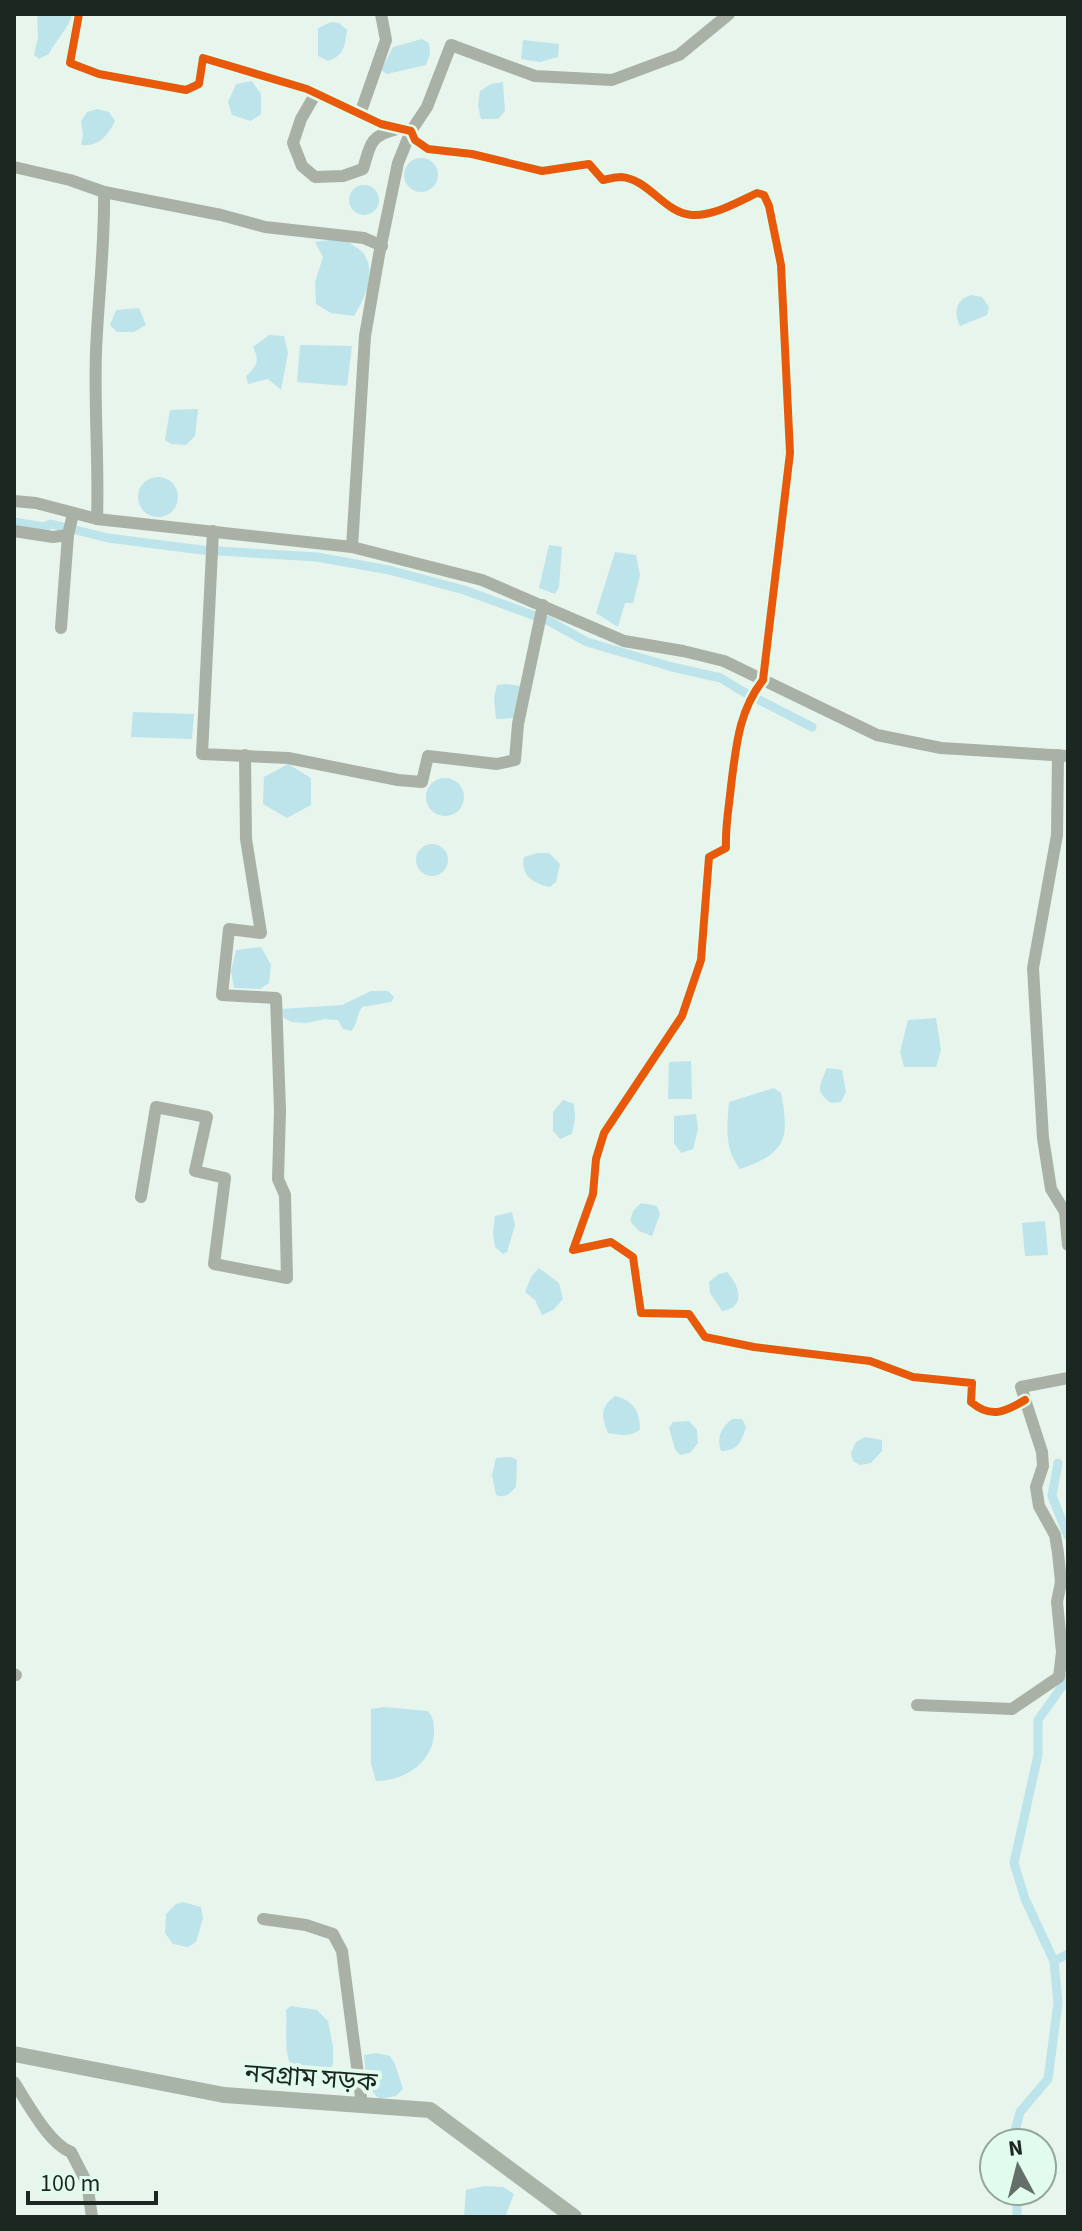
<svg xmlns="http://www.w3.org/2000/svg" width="1082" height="2231" viewBox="0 0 1082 2231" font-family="'Source Sans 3','Noto Sans Bengali',sans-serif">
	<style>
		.water { fill: #bde4ea }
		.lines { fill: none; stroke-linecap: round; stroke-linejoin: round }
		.canal { stroke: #bde4ea; stroke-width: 9 }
		.minor { stroke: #a9b1a6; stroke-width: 12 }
		.major { stroke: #a8b4a7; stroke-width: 16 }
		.cycleway-casing { stroke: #e1fbec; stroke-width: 13 }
		.cycleway { stroke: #e8590c; stroke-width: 8 }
		.labels { text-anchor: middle; stroke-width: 8; stroke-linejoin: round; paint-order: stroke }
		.street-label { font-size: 26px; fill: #1d2722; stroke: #e1fbec }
	</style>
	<rect width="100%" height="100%" fill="#e7f5ed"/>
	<!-- water -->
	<g class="water">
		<path d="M37 14H72C69 28 55 41 49 54L39 59 34 55 38 37Z"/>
		<path d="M331 22 339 23 347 30C345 45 344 56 328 61L318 56V28Z"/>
		<path d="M422 39 429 43 430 54 426 65 387 74 381 70 393 47Z"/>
		<path d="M523 40 559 44 558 57 540 62 521 59Z"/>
		<path d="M252 81 261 94V114L251 121 232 115 228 102 236 84Z"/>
		<path d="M503 82 505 111 498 119H481L478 106 480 91 491 84Z"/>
		<path d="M97 109 109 112 115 121C108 135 99 147 81 145L83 135 81 121 87 112Z"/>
		<circle cx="421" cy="175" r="17"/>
		<circle cx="364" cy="200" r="15"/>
		<path d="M343 238C348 243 360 248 364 254 377 273 364 300 354 316L331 313 316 304 315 282 323 257 315 242Z"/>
		<path d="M972 295 982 297 989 307 987 315 960 326C953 313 956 298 972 295Z"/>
		<path d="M139 308 146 325 134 332H117L110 325 116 310Z"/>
		<path d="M269 335 284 336 288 353 281 390 268 379 248 384 246 376C257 366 260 361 253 347Z"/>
		<path d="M300 345 352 346 347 386 297 382Z"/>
		<path d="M198 409 195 436 186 445 171 444 165 440 170 410Z"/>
		<circle cx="158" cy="497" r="20"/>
		<path d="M549 545 562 547 559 587 555 594 539 588Z"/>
		<path d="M615 552 636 555 640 575 633 603H625L618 627 596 613Z"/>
		<path d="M506 684 520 686 515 718 496 719 494 698 497 685Z"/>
		<path d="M133 712 194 714 192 739 131 737Z"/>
		<path d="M288 764 311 778V805L287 818 263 804 264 777Z"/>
		<circle cx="445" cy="797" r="19"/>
		<circle cx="432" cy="860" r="16"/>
		<path d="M538 853H549L560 864 556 882 550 887C533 884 520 875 524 857Z"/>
		<path d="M261 947 271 965 269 983 260 989 234 988 231 971 236 950Z"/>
		<path d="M371 991H388L394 997 391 1002 362 1007C356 1015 358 1024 351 1031L343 1029 338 1020 325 1019 307 1023 292 1022 284 1018 281 1009 342 1005Z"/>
		<path d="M936 1018 941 1050 936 1067H904L900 1052 908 1020Z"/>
		<path d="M691 1061 692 1099H668L669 1062Z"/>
		<path d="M827 1068 842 1070 846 1092 841 1102 831 1103C814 1091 820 1085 827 1068Z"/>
		<path d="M774 1088 781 1093C790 1139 786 1153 740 1169 724 1148 727 1128 729 1102Z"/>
		<path d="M563 1100 574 1104 575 1119 572 1134 560 1139 553 1131V1112Z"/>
		<path d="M696 1114 698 1129 693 1149 681 1153 674 1143V1116Z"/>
		<path d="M641 1203 657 1206 660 1214 652 1236 639 1231 630 1221 633 1211Z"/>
		<path d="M512 1212 515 1225 507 1252 503 1254 495 1247 493 1233 495 1216Z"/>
		<path d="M1045 1221 1048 1255 1025 1256 1022 1223Z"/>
		<path d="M539 1268 559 1283 563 1299 553 1310 542 1315 535 1300 525 1292 531 1277Z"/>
		<path d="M727 1272C740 1286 746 1308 722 1311L710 1293 709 1282 719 1274Z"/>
		<path d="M615 1396C634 1401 640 1411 640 1430 630 1437 620 1435 608 1433 601 1415 600 1408 615 1396Z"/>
		<path d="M732 1419H742L746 1427C741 1442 738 1451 721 1451 716 1437 722 1427 732 1419Z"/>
		<path d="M689 1421 697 1430 698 1443 690 1453 680 1455 675 1449 669 1428 673 1422Z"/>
		<path d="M865 1437 882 1440V1451L871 1463 860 1465 853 1461 851 1453 856 1442Z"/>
		<path d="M511 1457 517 1460 516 1487C510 1493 505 1499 496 1495L492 1475 496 1458Z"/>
		<path d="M384 1707 428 1711C434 1718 434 1725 434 1734 432 1764 403 1781 376 1781L371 1764V1709Z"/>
		<path d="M183 1902 201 1907 203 1918 196 1942 188 1947 173 1944 165 1933 166 1914 176 1904Z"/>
		<path d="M291 2006 317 2010 328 2021 333 2047V2064L326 2075 302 2078C280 2063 288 2033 286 2010Z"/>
		<path d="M376 2053 390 2056 395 2064 403 2089 396 2096 380 2099C365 2088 366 2072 364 2055Z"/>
		<path d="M484 2186 503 2187 514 2194 505 2217H464L466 2190Z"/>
	</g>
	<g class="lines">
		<!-- canal -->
		<g class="canal">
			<path d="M14 522 44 527 51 524 108 538 202 550 317 557 389 570 464 590 549 621 587 642 672 667 721 678 740 690 812 727"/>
			<path d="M1058 1463 1052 1496 1068 1536"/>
			<path d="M1054 1961 1068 1954"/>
			<path d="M1012 2143 1020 2112 1048 2079 1058 2003 1054 1961 1025 1899 1014 1863 1038 1755V1720L1068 1678"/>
			<path d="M1017 2191V2217"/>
		</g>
		<!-- minor -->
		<g class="minor">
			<path d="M79 14 70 63 99 74 186 90 199 84 203 58 307 89 381 124 411 131 415 140 428 149 472 154 542 171 589 164 603 180C608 179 616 177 621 177 649 179 664 213 692 215 714 216 738 202 757 193L764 195 769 206 781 265 790 453 763 680C738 712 736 748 731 786 729 807 725 827 726 848L709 857 701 960 682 1016 604 1133 596 1159 593 1194 573 1250 611 1242 633 1257 641 1313 689 1314 705 1337 754 1347 870 1361 913 1377 972 1383 971 1402C991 1419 1005 1412 1025 1400"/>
			<path d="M316 93 301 119 293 143 302 166 315 177 343 176 363 169C370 147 369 136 394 130"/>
			<path d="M360 114 386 40 381 14"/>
			<path d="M14 167 70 180 104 192"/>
			<path d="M14 501 36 503 97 519 352 547 482 580 624 641 683 651 724 661 877 735 941 748 1068 756"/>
			<path d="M97 519C99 464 94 407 96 352 98 299 105 246 104 192L221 215 265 227 364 238 382 246"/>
			<path d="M14 531 53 537 68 535"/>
			<path d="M213 531 202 754 288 758 398 780 422 782 428 756 497 764 515 760 518 724 543 605"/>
			<path d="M352 547 365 336 379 255 398 163 411 131 427 107 451 45 535 76 612 80 679 55 729 14"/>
			<path d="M61 628 68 535 73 514"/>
			<path d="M1058 755 1057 835 1033 968 1043 1138 1051 1189 1065 1212 1068 1245"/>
			<path d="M141 1197 156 1107 207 1117 195 1171 225 1178 214 1264 287 1278 285 1195 278 1179 280 1110 276 998 222 995 229 929 261 933 246 839 245 755"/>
			<path d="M14 1674 16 1675"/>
			<path d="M917 1705 1012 1709 1059 1677 1062 1652 1057 1602 1061 1582 1058 1553 1055 1535 1039 1506 1036 1487 1043 1466 1042 1452 1021 1387 1068 1378"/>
			<path d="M263 1919 306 1925 333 1934 342 1951 362 2105"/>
			<path d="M14 2082C27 2102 49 2144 71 2152L87 2183 92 2217"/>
		</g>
		<!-- major -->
		<path class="major" d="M14 2054 224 2095 430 2110 574 2217"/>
		<defs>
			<path id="cycleway" d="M79 14 70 63 99 74 186 90 199 84 203 58 307 89 381 124 411 131 415 140 428 149 472 154 542 171 589 164 603 180C608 179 616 177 621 177 649 179 664 213 692 215 714 216 738 202 757 193L764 195 769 206 781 265 790 453 763 680C738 712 736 748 731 786 729 807 725 827 726 848L709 857 701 960 682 1016 604 1133 596 1159 593 1194 573 1250 611 1242 633 1257 641 1313 689 1314 705 1337 754 1347 870 1361 913 1377 972 1383 971 1402C991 1419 1005 1412 1025 1400"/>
		</defs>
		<!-- cycleway casing -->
		<use href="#cycleway" class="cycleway-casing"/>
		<!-- cycleway -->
		<use href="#cycleway" class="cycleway"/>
	</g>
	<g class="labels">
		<!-- street labels -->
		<g class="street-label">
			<text transform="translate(311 2077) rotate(4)" y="9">নবগ্রাম সড়ক</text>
		</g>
	</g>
	<!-- border -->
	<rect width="1082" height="2231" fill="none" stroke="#1d2722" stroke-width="32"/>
	<!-- north arrow -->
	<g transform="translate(1018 2167) rotate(353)"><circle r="38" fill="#e1fbec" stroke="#93a69b" stroke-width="2"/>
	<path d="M0-6L14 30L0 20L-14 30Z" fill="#646f69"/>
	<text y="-12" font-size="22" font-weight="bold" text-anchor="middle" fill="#1d2722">N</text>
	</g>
	<!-- scale -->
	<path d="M28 2191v12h128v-12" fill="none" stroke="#1d2722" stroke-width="4"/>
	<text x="40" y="2191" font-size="24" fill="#1d2722" stroke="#e1fbec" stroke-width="6" paint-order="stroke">100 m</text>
</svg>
